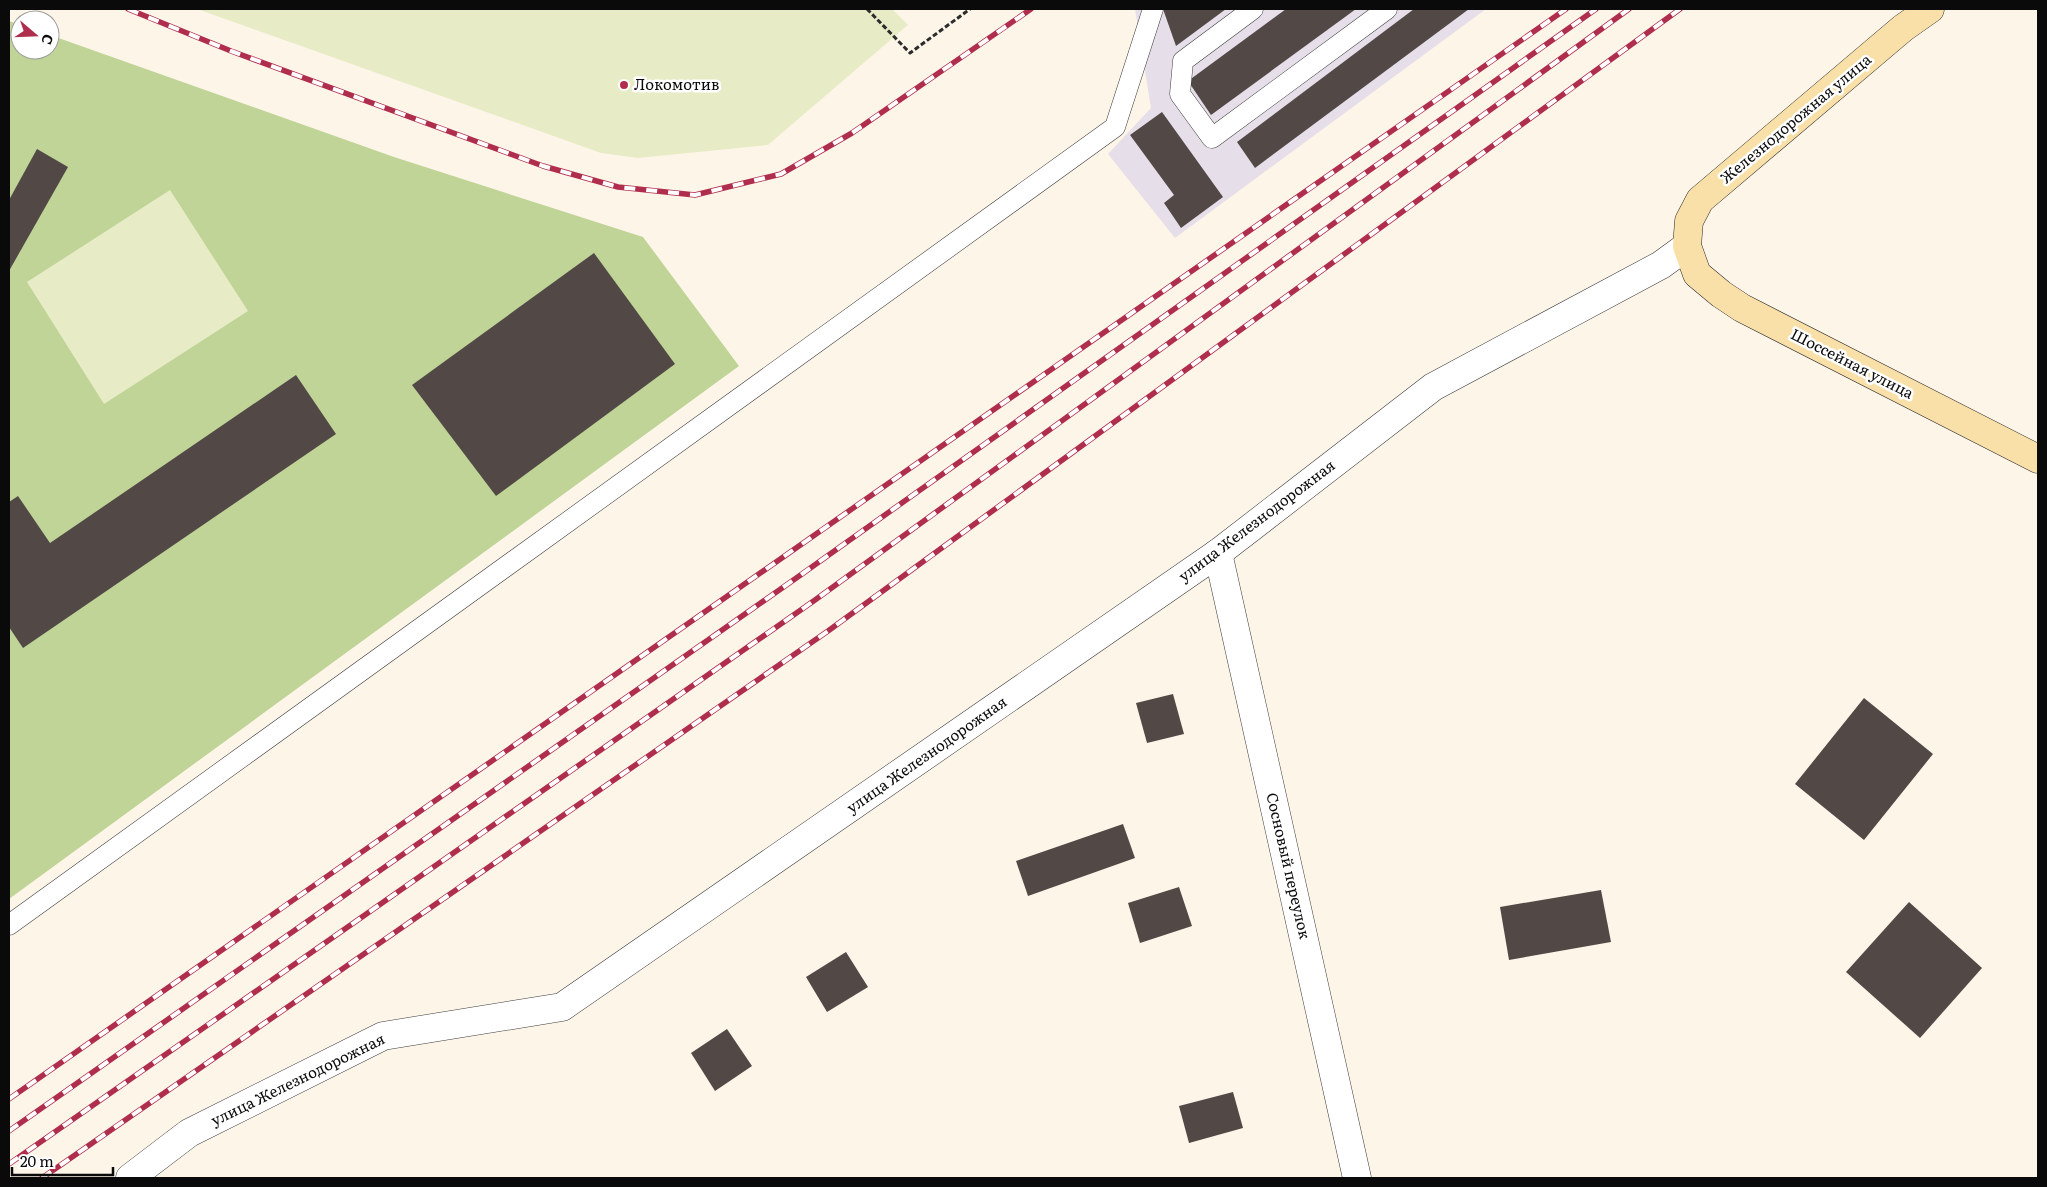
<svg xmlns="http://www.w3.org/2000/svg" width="2047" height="1187" viewBox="0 0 2047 1187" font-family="Literata,serif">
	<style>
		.industrial { fill: #e6dee9 }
		.forest { fill: #bfd496 }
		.pitch { fill: #e7ecc7 }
		.building { fill: #524947 }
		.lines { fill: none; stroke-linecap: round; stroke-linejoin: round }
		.lane-casing { stroke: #3d3d3d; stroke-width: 21 }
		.street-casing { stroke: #3d3d3d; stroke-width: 29 }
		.secondary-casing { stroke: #2c2c2c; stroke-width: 29 }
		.path { stroke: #2c2c2c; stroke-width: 3; stroke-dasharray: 5 2.5; stroke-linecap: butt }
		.lane { stroke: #fff; stroke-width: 20 }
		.street { stroke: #fff; stroke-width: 28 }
		.secondary { stroke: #f9e0a8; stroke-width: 28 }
		.rail-casing { stroke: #af2d4d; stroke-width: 5.5 }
		.rail { stroke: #fff; stroke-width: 4; stroke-dasharray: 11; stroke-linecap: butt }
		.poi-dot { fill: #af2d4d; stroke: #fff; stroke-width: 2 }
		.labels { text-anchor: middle; stroke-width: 5; stroke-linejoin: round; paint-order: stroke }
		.poi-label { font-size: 15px; fill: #0a0a0a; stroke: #fff; text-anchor: start }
		.street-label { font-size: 15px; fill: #0a0a0a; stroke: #fff }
	</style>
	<rect width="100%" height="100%" fill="#fef5e9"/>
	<!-- industrial -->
	<path class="industrial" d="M1135 9H1486L1175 238 1108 154 1151 108Z"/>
	<!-- forest -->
	<path class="forest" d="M9 21 20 25V50H50V35L394 157 643 237 739 366 9 899Z"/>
	<!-- pitch -->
	<g class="pitch">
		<path d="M197 9H892L908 25 768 145 638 158 601 153Z"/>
		<path d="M170 190 248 311 104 404 27 282Z"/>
	</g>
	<!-- building -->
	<g class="building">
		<path d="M1163 9H1226L1176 46Z"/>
		<path d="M1286 9H1356L1211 115 1188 81Z"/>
		<path d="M1414 9H1469L1255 168 1237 142Z"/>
		<path d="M1162 112 1223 197 1181 228 1164 203 1174 195 1130 135Z"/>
		<path d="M37 149 68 167 9 271V200Z"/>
		<path d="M594 253 675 364 496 496 412 385Z"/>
		<path d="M296 375 336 434 23 648 9 627V502L18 496 50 543Z"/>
		<path d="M1173 694 1184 734 1147 743 1136 703Z"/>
		<path d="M1864 698 1933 754 1864 840 1795 784Z"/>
		<path d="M1123 824 1135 858 1028 896 1016 861Z"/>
		<path d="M1179 887 1192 926 1140 943 1128 903Z"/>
		<path d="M1601 890 1611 942 1509 960 1500 907Z"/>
		<path d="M1909 902 1982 968 1920 1038 1846 972Z"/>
		<path d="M846 952 868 987 827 1012 806 977Z"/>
		<path d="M727 1029 752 1066 715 1091 691 1053Z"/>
		<path d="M1233 1092 1243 1128 1189 1143 1179 1106Z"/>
	</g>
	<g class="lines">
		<defs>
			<g id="lane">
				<path d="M1253 9 1183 61 1180 94 1212 138 1387 9"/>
				<path d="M9 925 1115 127 1153 9"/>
			</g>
			<g id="street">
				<path d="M1218 553 1357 1178"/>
				<path d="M130 1178 189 1133 383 1036 562 1007 1218 553 1433 387 1661 265 1687 246"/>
			</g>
			<path id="secondary" d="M1930 9 1903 28 1700 200 1689 221 1687 246 1697 274 1721 294 1742 308 2038 459"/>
		</defs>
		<!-- lane casing -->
		<use href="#lane" class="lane-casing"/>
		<!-- street casing -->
		<use href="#street" class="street-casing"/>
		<!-- secondary casing -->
		<use href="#secondary" class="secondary-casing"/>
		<!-- path -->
		<path class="path" d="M867 9 910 53 970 9"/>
		<!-- lane -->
		<use href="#lane" class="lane"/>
		<!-- street -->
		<use href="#street" class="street"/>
		<!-- secondary -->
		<use href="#secondary" class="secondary"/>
		<defs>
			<g id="rail">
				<path d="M128 9 231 51 543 166 618 187 695 195 781 174 852 133 1031 9"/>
				<path d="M9 1099 1566 9"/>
				<path d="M9 1131 802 574 1596 9"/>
				<path d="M9 1164 815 600 1629 9"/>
				<path d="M42 1178 828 631 1680 9"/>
			</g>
		</defs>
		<!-- rail casing -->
		<use href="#rail" class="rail-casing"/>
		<!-- rail -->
		<use href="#rail" class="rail"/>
	</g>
	<!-- markers -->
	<circle class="poi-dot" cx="624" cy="85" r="5"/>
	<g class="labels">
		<!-- poi labels -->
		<g class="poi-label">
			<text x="634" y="90">Локомотив</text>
		</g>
		<!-- street labels -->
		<g class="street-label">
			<text transform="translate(1796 119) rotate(-40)" y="5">Железнодорожная улица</text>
			<text transform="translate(1852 364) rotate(27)" y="5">Шоссейная улица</text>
			<text transform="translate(1257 521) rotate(-37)" y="5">улица Железнодорожная</text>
			<text transform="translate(927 755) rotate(-35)" y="5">улица Железнодорожная</text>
			<text transform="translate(1288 866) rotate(77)" y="5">Сосновый переулок</text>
			<text transform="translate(298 1080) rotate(-26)" y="5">улица Железнодорожная</text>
		</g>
	</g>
	<!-- border -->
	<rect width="2047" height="1187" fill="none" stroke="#0a0a0a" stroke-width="20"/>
	<!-- north arrow -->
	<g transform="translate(35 35) rotate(109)"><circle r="24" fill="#ffffff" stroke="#9d9d9d"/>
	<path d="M0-4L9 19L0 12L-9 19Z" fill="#af2d4d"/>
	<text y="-8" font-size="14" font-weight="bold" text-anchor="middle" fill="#0a0a0a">С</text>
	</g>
	<!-- scale -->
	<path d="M12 1167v8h101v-8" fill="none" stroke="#0a0a0a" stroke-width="2.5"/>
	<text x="20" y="1167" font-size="15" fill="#0a0a0a" stroke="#ffffff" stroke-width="4" paint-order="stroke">20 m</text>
</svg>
